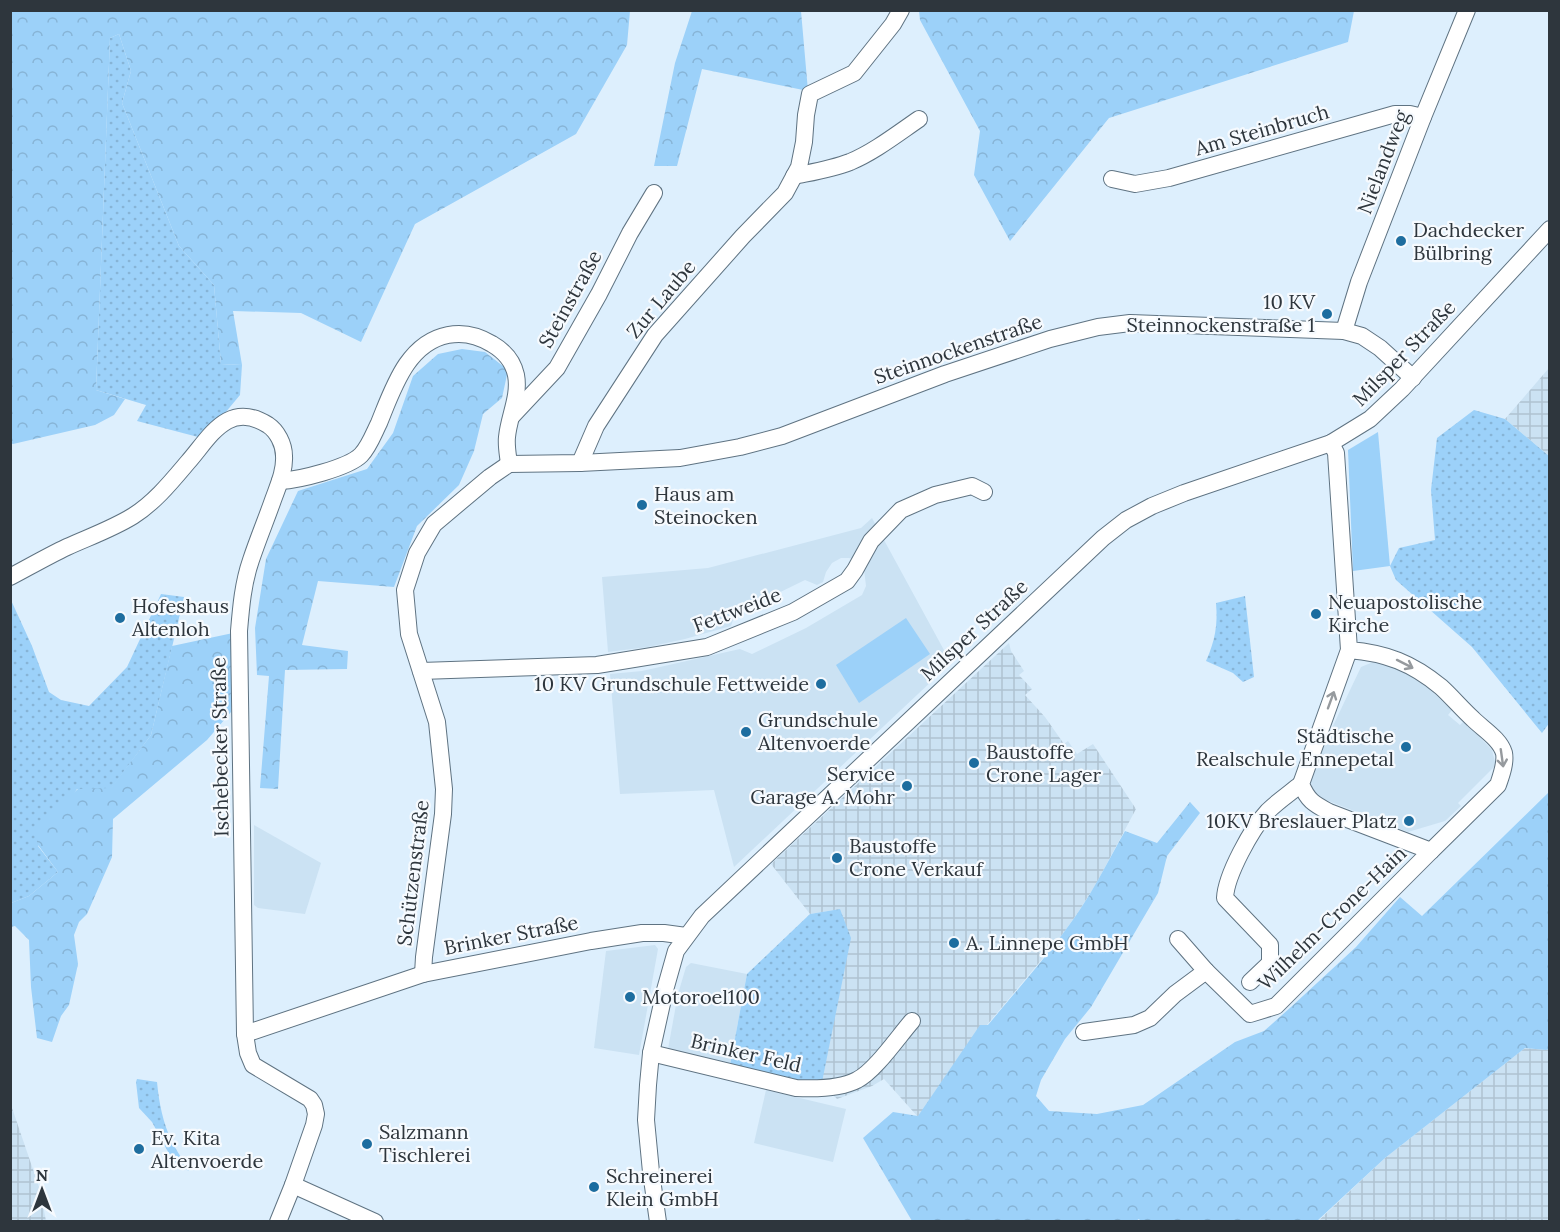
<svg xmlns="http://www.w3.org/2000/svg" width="1560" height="1232" viewBox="0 0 1560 1232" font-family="Lora,serif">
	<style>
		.built { fill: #cbe2f3 }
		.industrial { fill: url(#industrial-grid) }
		.grass { fill: url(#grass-dots) }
		.forest { fill: url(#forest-crowns) }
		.park { fill: #9cd1f9 }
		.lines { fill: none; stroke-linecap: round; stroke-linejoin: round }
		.minor-casing { stroke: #5f7382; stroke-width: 18 }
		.minor { stroke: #fff; stroke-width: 16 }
		.oneway { stroke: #969a9e }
		.poi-dot { fill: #1d6d9f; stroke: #f6fafe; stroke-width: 2 }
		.labels { text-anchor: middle; stroke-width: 4.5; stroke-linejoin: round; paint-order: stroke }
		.street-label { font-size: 20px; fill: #2e363d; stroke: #f6fafe }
		.poi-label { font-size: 20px; fill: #2e363d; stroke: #f6fafe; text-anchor: start }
	</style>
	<defs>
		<pattern id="industrial-grid" width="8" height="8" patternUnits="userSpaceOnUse" patternTransform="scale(1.5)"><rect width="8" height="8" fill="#cbe2f3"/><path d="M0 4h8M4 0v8" fill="none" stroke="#afc2d1"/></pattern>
		<pattern id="grass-dots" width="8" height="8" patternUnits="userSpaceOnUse" patternTransform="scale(1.5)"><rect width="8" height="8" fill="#9cd1f9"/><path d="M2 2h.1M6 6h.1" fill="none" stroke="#87b4d6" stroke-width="1.8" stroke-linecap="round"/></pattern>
		<pattern id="forest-crowns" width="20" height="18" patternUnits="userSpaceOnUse" patternTransform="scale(1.5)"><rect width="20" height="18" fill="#9cd1f9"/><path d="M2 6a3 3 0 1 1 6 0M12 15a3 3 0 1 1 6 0" fill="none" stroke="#87b4d6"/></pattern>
	</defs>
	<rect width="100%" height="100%" fill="#ddeffd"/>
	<!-- built -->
	<g class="built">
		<path d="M872 518 951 663 734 867 714 790 620 794 610 674 642 671 740 649 752 654 806 628 862 595 866 586 864 569 858 561 849 558H841L832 563 826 572 823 582 817 585 805 580 735 614 731 626 685 639 648 647 608 652 602 577 708 568 861 528Z"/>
		<path d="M1373 662H1382L1400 670 1428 688 1452 710 1448 715 1460 725 1464 721 1492 750 1495 762 1494 767 1458 803 1461 806 1445 821 1408 832 1326 800 1318 796 1313 791 1310 778 1313 768 1361 667Z"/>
		<path d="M254 825 321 863 305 914 258 908 254 905Z"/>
		<path d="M655 945 658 949 639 1055 594 1048 606 951Z"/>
		<path d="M691 963 747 974 730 1065 668 1049 678 994 686 967Z"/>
		<path d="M766 1090 846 1109 833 1162 754 1143Z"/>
	</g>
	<!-- industrial -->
	<g class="industrial">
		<path d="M1549 368V456L1505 419Z"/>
		<path d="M1009 643 1011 651 1024 671 1019 675 1032 689 1025 695 1045 717 1064 744 1068 741 1077 754 1093 744 1136 809 1096 884 1077 914 1059 939 987 1025 980 1026 918 1117 884 1079 872 1086 837 1099 822 1082 840 909 810 914 771 864Z"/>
		<path d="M1525 1048 1546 1050 1549 1049V1221L1317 1222 1385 1158Z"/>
		<path d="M10 1102 40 1190 46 1221H11Z"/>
	</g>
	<!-- grass -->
	<g class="grass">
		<path d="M119 34 131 71 122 103 179 246 214 285 221 364 242 365 240 395 225 413 198 437 137 421 146 405 96 390 110 38Z"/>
		<path d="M1474 410 1505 419 1549 456 1550 722 1542 733 1472 647 1396 580 1390 566 1399 548 1435 540 1431 490 1437 438Z"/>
		<path d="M161 594 184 597 151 735 111 789H77L38 846 58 872 29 896 11 903 10 598 32 646 49 692 61 700 89 706 127 667Z"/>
		<path d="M1245 596 1254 677 1243 682 1233 673 1206 661C1215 641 1218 625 1216 603Z"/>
		<path d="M840 909 851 938 822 1082 791 1083 730 1065 747 974 810 914Z"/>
		<path d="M137 1079 157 1082C159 1103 163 1123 172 1142 177 1152 184 1161 189 1171L176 1164 167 1150 152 1122 139 1108 136 1082Z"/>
	</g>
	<!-- forest -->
	<g class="forest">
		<path d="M11 10H630V11L627 45 576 134 415 224 361 342 301 313 233 311 242 365 221 364 214 285 179 246 122 103 131 71 119 34 110 38 96 390 125 399 114 415 95 425 13 444 10 443Z"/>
		<path d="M692 11H801L808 91 702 69 677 166H654L675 63Z"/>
		<path d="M919 11V10L1354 11 1348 42 1109 118 1010 241 974 175 980 131 920 20Z"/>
		<path d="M462 349 485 352 508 370 502 398 483 414 474 451 459 485 417 526 394 587 318 581 302 645 348 651 347 669 285 670 278 789 260 788 269 676 257 675 255 628 266 559 298 491 367 469 393 433 413 376 438 354Z"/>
		<path d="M233 633 231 712 207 740 113 819 112 857 87 914 79 922 74 935 78 964 69 1005 61 1016 52 1042 37 1038 31 987 29 940 15 926 11 927V903L29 896 58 872 38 845 33 828 78 789 111 788 151 735 172 646Z"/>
		<path d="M1549 792V1049L1546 1050 1525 1048 1385 1158 1317 1221 1141 1222 1139 1219 1134 1222 912 1221 863 1138 893 1112 918 1116 980 1025H988C1018 989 1050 953 1077 914 1095 888 1109 859 1125 831L1157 843 1190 802 1200 813 1167 856 1158 893 1091 1007 1065 1039 1041 1080 1036 1096 1049 1111 1097 1114 1143 1105 1235 1042 1264 1031 1291 1007 1356 947 1400 897 1422 916Z"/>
	</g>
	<!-- park -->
	<g class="park">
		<path d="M1378 432 1390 566 1353 571 1348 450Z"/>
		<path d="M906 618 930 654 859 703 836 665Z"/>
	</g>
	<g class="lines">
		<defs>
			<g id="minor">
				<path d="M794 176C813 172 832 169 850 162 874 152 897 134 919 119"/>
				<path d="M1112 179 1135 184 1169 178 1395 114H1410L1423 117"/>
				<path d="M1344 331 1359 282 1423 117 1467 10"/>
				<path d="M512 416 557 368 599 294 630 233 654 193"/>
				<path d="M1331 443 1336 453 1349 650 1301 784C1308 801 1314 804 1329 812L1431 851 1498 785C1501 776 1506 763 1504 753 1500 739 1483 729 1473 719 1462 709 1452 697 1441 687 1412 663 1386 653 1349 650"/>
				<path d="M580 463 596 426 655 335 743 236 785 193 799 167 804 142 806 115 810 94 854 73 893 24 901 10"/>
				<path d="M509 464 580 463 680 458 740 447 782 436 945 374 1050 339 1098 327 1130 323 1344 331 1362 336 1380 348 1413 378"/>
				<path d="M280 481C299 480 348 468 361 455 369 447 374 433 379 423 393 389 407 343 448 335 463 332 479 336 492 344 504 351 513 361 516 375 520 396 509 416 507 437 506 446 508 455 509 464"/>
				<path d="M10 577C29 567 48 556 67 547 89 537 112 529 133 516 155 502 171 482 188 462 210 437 228 400 268 425 277 431 284 444 284 456 285 471 278 486 273 500 266 520 258 539 251 560 243 583 241 607 239 631L245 1034 248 1053 253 1065 310 1099 314 1105 316 1114 314 1125 293 1185 278 1222"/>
				<path d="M421 671 597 665 707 647 793 612 847 581 855 570 871 541 901 510 935 495 972 486 984 492"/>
				<path d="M1178 939 1206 971"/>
				<path d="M423 974 424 957 443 814 444 789 437 722 409 634 405 590 417 553 434 524 490 477 509 464"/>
				<path d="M1250 982 1270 963V945L1225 898C1226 875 1252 828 1268 811 1278 801 1290 793 1301 784"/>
				<path d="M1084 1032 1134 1025 1150 1018 1175 994 1206 971 1250 1014 1276 1006 1431 851"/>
				<path d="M245 1034 423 974 591 941 642 933H664L686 936"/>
				<path d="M651 1053 796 1088C816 1089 840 1089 857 1080 875 1071 898 1037 912 1021"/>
				<path d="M293 1185 375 1222"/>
				<path d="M658 1222 651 1172 646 1120 648 1085 651 1053 665 990 676 951 702 916 1103 538 1126 520 1152 506 1184 493 1331 443 1370 419 1402 389 1550 229"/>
			</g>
		</defs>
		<!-- minor casing -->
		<use href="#minor" class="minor-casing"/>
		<!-- minor -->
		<use href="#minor" class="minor"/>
	</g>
	<!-- one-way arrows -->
	<defs><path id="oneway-shaft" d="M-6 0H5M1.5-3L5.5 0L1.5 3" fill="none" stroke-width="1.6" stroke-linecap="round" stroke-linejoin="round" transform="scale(1.5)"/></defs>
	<g class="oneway">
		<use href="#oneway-shaft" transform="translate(1405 664) rotate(27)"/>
		<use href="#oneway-shaft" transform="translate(1331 700) rotate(-70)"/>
		<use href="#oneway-shaft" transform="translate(1502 758) rotate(82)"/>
	</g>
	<!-- markers -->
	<g class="poi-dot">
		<circle cx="1401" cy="241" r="6"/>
		<circle cx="1327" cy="314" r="6"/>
		<circle cx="642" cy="505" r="6"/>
		<circle cx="1316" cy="614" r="6"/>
		<circle cx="120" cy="618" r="6"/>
		<circle cx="821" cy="684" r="6"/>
		<circle cx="746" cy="732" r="6"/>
		<circle cx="1406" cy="747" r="6"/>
		<circle cx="974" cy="763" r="6"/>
		<circle cx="907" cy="786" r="6"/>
		<circle cx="1409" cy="821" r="6"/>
		<circle cx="837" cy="858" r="6"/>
		<circle cx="954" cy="943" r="6"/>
		<circle cx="630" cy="997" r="6"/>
		<circle cx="367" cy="1144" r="6"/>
		<circle cx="139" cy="1149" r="6"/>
		<circle cx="594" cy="1187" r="6"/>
	</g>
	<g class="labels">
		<!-- street labels -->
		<g class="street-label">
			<text transform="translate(1262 130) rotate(-16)" y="7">Am Steinbruch</text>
			<text transform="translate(1383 162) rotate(-69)" y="7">Nielandweg</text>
			<text transform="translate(570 299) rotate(-61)" y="7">Steinstraße</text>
			<text transform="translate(661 299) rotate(-50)" y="7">Zur Laube</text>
			<text transform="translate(958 349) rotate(-19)" y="7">Steinnockenstraße</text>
			<text transform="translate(1404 353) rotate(-46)" y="7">Milsper Straße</text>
			<text transform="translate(737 610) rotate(-21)" y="7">Fettweide</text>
			<text transform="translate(974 630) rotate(-43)" y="7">Milsper Straße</text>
			<text transform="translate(220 747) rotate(-91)" y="7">Ischebecker Straße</text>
			<text transform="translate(413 873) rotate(-83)" y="7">Schützenstraße</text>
			<text transform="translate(1332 918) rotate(-44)" y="7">Wilhelm-Crone-Hain</text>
			<text transform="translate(511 935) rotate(-11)" y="7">Brinker Straße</text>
			<text transform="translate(746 1053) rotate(13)" y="7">Brinker Feld</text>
		</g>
		<!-- poi labels -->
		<g class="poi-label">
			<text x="1413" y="237">Dachdecker<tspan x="1413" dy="23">Bülbring</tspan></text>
			<text x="1315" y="309" text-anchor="end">10 KV<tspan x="1315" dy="23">Steinnockenstraße 1</tspan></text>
			<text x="654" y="501">Haus am<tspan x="654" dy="23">Steinocken</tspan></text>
			<text x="1328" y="609">Neuapostolische<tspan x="1328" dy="23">Kirche</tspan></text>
			<text x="132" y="613">Hofeshaus<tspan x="132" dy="23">Altenloh</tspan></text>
			<text x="809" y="691" text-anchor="end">10 KV Grundschule Fettweide</text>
			<text x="758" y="727">Grundschule<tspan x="758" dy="23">Altenvoerde</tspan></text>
			<text x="1394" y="743" text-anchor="end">Städtische<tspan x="1394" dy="23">Realschule Ennepetal</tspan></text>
			<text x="986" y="759">Baustoffe<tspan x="986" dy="23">Crone Lager</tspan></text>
			<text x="895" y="781" text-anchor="end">Service<tspan x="895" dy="23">Garage A. Mohr</tspan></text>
			<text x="1397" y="828" text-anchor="end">10KV Breslauer Platz</text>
			<text x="849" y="853">Baustoffe<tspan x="849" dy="23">Crone Verkauf</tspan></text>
			<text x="966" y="950">A. Linnepe GmbH</text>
			<text x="642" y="1004">Motoroel100</text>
			<text x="379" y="1139">Salzmann<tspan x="379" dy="23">Tischlerei</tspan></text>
			<text x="151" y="1145">Ev. Kita<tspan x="151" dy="23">Altenvoerde</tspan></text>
			<text x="606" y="1183">Schreinerei<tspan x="606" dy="23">Klein GmbH</tspan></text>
		</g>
	</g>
	<!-- border -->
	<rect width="1560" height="1232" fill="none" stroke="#2e363d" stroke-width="24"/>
	<!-- north arrow -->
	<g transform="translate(42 1190)" stroke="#f6fafe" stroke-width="4.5" paint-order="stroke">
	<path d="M0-4.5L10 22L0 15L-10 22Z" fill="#2e363d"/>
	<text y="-9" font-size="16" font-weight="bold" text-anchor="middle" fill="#2e363d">N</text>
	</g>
</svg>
